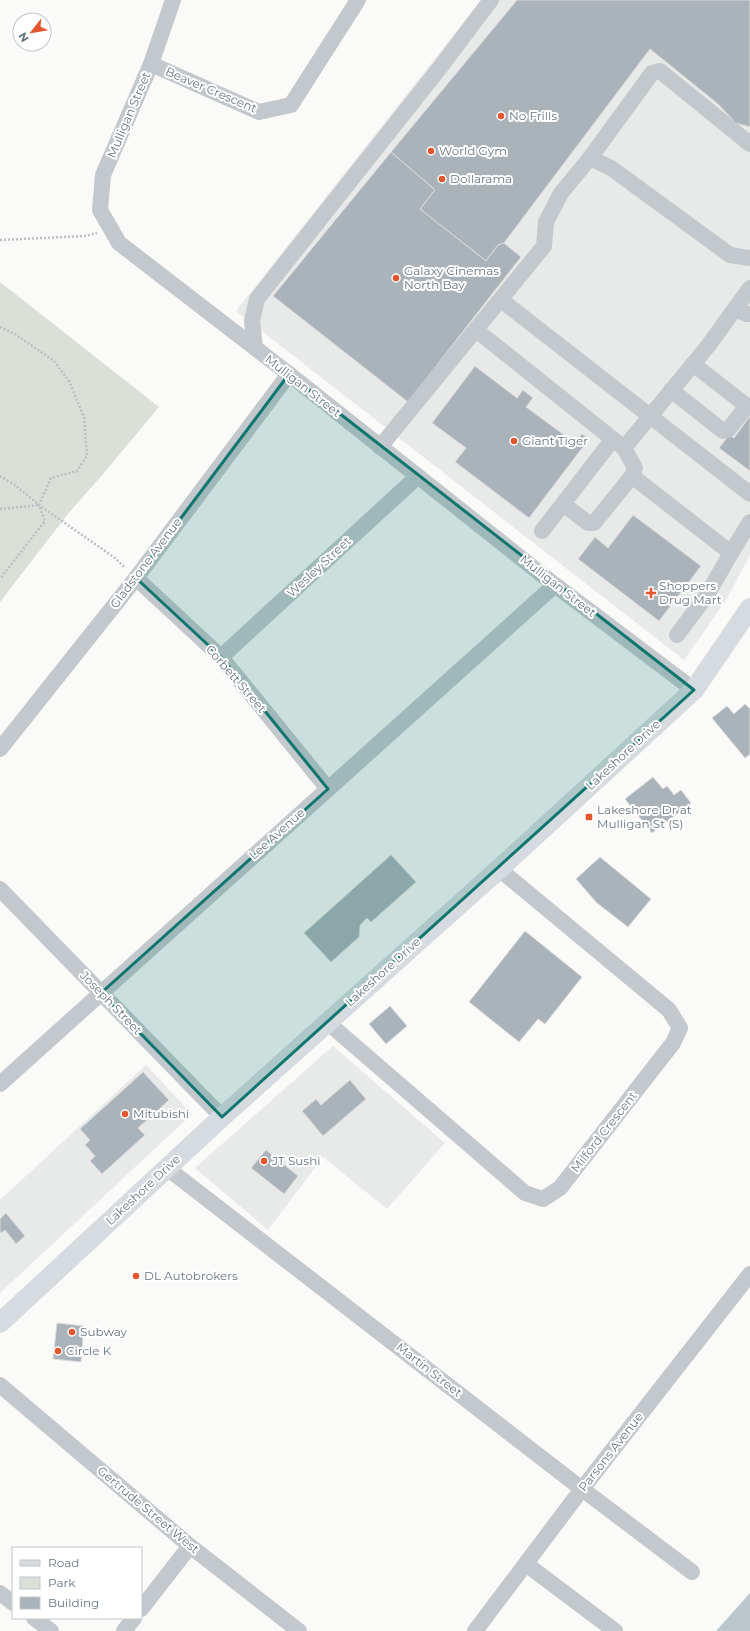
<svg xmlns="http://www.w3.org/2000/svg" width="750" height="1631" viewBox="0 0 750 1631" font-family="Montserrat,sans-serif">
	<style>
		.built { fill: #e8e9e9 }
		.green { fill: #dadfd7 }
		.water { fill: #bbc7cb }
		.building { fill: #aab3b9; stroke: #dcdcda }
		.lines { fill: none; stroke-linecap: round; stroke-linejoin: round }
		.path { stroke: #bbbfc2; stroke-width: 2.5; stroke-dasharray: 2 2; stroke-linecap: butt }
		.minor { stroke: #c3c8cc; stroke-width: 16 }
		.major { stroke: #d6dbdf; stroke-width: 20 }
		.marked { fill: #0f766e; fill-opacity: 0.2; stroke: #0f766e; stroke-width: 3; stroke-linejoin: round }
		.poi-dot { fill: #e4572e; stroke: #fff; stroke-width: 1.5 }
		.labels { text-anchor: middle; stroke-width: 4; stroke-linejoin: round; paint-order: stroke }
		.street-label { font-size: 12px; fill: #657683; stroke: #fff }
		.poi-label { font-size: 12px; fill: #657683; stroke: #fff; text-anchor: start }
	</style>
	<rect width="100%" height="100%" fill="#fafaf8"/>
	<!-- built -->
	<g class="built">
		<path d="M481 0H750V555L726 600 684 660 236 311Z"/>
		<path d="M333 1046 445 1143 387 1209 323 1157 268 1230 195 1168Z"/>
		<path d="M146 1065 192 1114 0 1293V1200Z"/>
	</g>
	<!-- green -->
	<path class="green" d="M0 282 159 407 103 474 67 515 0 602Z"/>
	<!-- water -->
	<path class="water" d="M750 1593V1631H716Z"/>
	<!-- building -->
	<g class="building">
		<path d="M517 0H750V127L736 123 718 104 650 49 504 243 498 245 486 261 420 209 435 190 391 152Z"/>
		<path d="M391 152 435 190 420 209 486 261 498 245 504 243 521 257 408 402 273 296Z"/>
		<path d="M475 366 517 398 523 390 533 398 526 407 575 443 582 434 589 439 529 518 455 462 466 448 432 423Z"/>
		<path d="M750 416V471L719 448 729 435 734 438Z"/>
		<path d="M633 515 701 566 659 621 578 559 595 537 608 548Z"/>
		<path d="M745 704 750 709V754L745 758 712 718 727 706 734 714Z"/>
		<path d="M653 777 663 789 667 786 674 795 681 790 691 803 652 833 625 799Z"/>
		<path d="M391 855 416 882 371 922 367 918 360 925 359 937 331 962 304 933Z"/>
		<path d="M600 857 651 899 628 927 597 903 576 879Z"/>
		<path d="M525 931 582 977 545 1024 538 1019 519 1042 469 1002Z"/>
		<path d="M390 1006 407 1026 386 1044 369 1024Z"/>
		<path d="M143 1072 169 1100 138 1128 145 1135 102 1174 90 1161 95 1156 85 1145 90 1140 80 1129Z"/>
		<path d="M350 1080 366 1099 323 1136 302 1111 316 1099 321 1105Z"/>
		<path d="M266 1150 298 1176 284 1194 251 1168Z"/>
		<path d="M6 1213 25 1236 16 1244 5 1230 1 1233 0 1231V1219Z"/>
		<path d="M57 1323 84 1326 81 1362 53 1359Z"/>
	</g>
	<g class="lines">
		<!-- path -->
		<g class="path">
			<path d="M0 240 85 236 97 233"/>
			<path d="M0 327 15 334 54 361 69 381 84 417 87 456 77 471 51 478 39 505 45 521 0 579"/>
			<path d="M0 476 15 485 39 505 115 558 125 568"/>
			<path d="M0 509 39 505"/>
		</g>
		<!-- minor -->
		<g class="minor">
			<path d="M173 0 151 64 103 175 100 210 119 243 289 374 555 585 694 690"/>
			<path d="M151 64 259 112 291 105 358 0"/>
			<path d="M590 158 652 73 660 71 750 144"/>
			<path d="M501 300 750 494"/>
			<path d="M735 309 747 314H750"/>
			<path d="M476 330 624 448 708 346 750 288"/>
			<path d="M255 348 252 321 257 299 442 65 491 0"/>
			<path d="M693 364 747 406H750"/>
			<path d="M671 390 723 431 728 430 747 406"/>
			<path d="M380 447 544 246 546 222 561 193 590 158 611 168 730 255 750 258"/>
			<path d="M624 448 635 468 632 476"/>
			<path d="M563 504 588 523H594L632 476 731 553 707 595 677 635"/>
			<path d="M542 531 613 439"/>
			<path d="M731 553 750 522"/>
			<path d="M136 578 221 657 328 789"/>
			<path d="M221 657 417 477"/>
			<path d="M0 749 136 578 289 374"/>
			<path d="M0 889 222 1117"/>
			<path d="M327 1022 525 1193 543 1199 560 1188 673 1043 680 1028 669 1010 499 869"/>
			<path d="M0 1084 555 585"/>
			<path d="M167 1168 582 1489 692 1572"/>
			<path d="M0 1385 190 1546 299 1631"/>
			<path d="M526 1564 615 1631"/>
			<path d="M0 1593 13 1603"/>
			<path d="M141 1609 190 1546"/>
			<path d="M34 1618 51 1631"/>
			<path d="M124 1631 134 1618"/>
			<path d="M475 1631 582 1489 750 1274"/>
		</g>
		<!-- major -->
		<path class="major" d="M0 1323 222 1117 499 869 694 690 750 608"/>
	</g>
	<!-- marked area -->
	<path class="marked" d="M289 374 694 690 222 1117 101 993 328 789 221 657 136 578Z"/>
	<!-- markers -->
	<g class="poi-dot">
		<circle cx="501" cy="116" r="4"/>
		<circle cx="431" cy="151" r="4"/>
		<circle cx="442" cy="179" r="4"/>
		<circle cx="396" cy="278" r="4"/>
		<circle cx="514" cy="441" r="4"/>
		<path d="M649 587h4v4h4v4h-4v4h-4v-4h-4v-4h4z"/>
		<rect x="585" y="813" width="8" height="8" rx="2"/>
		<circle cx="125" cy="1114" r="4"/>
		<circle cx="264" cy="1161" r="4"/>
		<circle cx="136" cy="1276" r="4"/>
		<circle cx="72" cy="1332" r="4"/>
		<circle cx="58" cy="1351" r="4"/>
	</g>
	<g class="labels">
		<!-- street labels -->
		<g class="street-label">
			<text transform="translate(211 90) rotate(23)" y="4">Beaver Crescent</text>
			<text transform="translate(129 115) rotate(-67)" y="4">Mulligan Street</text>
			<text transform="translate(303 386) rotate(38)" y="4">Mulligan Street</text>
			<text transform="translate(146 563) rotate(-53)" y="4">Gladstone Avenue</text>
			<text transform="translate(319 567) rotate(-43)" y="4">Wesley Street</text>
			<text transform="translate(558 586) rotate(38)" y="4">Mulligan Street</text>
			<text transform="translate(236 679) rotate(49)" y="4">Corbett Street</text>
			<text transform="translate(623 755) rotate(-43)" y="4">Lakeshore Drive</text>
			<text transform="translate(277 834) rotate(-42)" y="4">Lee Avenue</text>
			<text transform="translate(383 972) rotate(-42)" y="4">Lakeshore Drive</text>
			<text transform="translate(111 1003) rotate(46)" y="4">Joseph Street</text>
			<text transform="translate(604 1132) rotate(-52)" y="4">Milford Crescent</text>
			<text transform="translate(143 1190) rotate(-43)" y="4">Lakeshore Drive</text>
			<text transform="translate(429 1370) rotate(38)" y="4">Martin Street</text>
			<text transform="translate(611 1452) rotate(-52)" y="4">Parsons Avenue</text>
			<text transform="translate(148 1510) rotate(40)" y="4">Gertrude Street West</text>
		</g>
		<!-- poi labels -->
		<g class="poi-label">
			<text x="509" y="120">No Frills</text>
			<text x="439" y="155">World Gym</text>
			<text x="450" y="183">Dollarama</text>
			<text x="404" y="275">Galaxy Cinemas<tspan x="404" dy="14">North Bay</tspan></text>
			<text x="522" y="445">Giant Tiger</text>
			<text x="659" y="590">Shoppers<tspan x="659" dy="14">Drug Mart</tspan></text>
			<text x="597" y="814">Lakeshore Dr at<tspan x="597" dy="14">Mulligan St (S)</tspan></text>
			<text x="133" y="1118">Mitubishi</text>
			<text x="272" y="1165">JT Sushi</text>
			<text x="144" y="1280">DL Autobrokers</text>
			<text x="80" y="1336">Subway</text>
			<text x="66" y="1355">Circle K</text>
		</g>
	</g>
	<!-- legend -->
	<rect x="12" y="1547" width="130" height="72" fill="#ffffff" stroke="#c1c8cd"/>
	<rect x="20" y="1560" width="20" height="6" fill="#d6dbdf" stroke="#c1c8cd"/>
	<text x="48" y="1567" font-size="12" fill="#657683">Road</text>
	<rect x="20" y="1577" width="20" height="12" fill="#dadfd7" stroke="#c1c8cd"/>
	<text x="48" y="1587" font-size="12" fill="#657683">Park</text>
	<rect x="20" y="1597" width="20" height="12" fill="#aab3b9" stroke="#c1c8cd"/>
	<text x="48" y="1607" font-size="12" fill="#657683">Building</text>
	<!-- north arrow -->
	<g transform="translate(32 32) rotate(239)"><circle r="19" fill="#ffffff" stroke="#c1c8cd"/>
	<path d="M0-3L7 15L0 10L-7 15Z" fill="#e4572e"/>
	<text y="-6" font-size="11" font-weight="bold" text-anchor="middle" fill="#657683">N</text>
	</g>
</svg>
